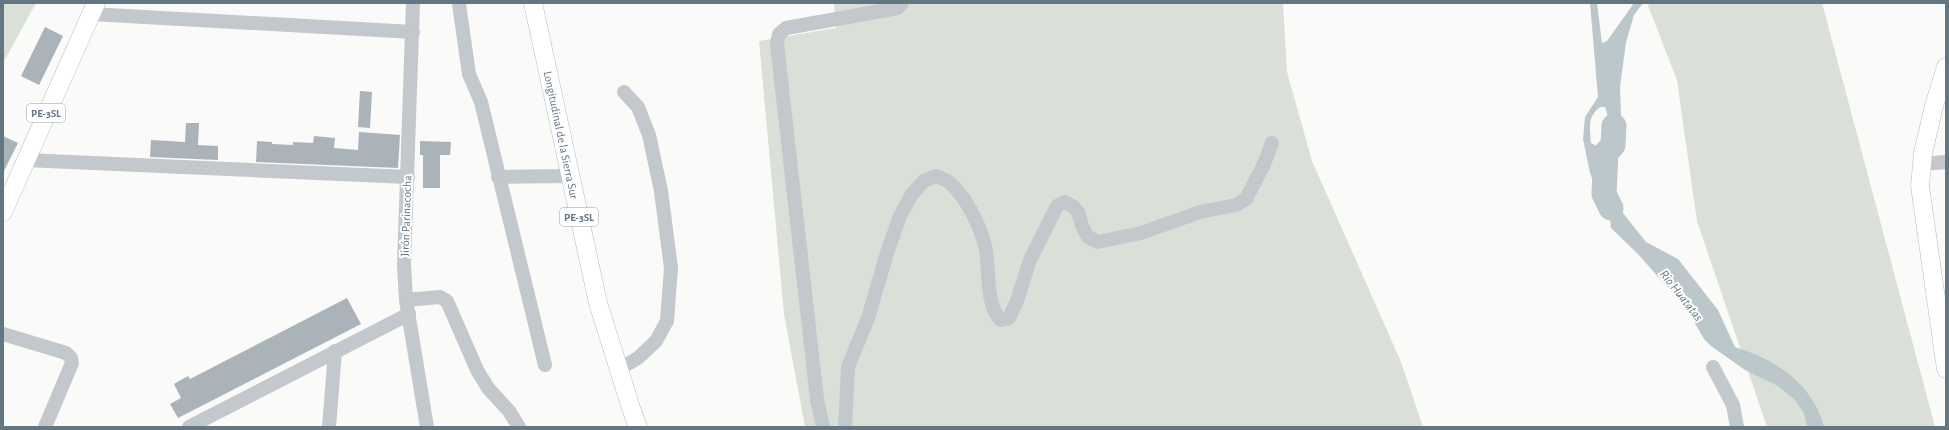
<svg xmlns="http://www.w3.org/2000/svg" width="1949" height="430" viewBox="0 0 1949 430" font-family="'Alegreya Sans',sans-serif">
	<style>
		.green { fill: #dadfd7 }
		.water { fill: #bbc7cb; fill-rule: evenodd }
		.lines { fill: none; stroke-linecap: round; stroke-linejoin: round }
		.river { stroke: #bbc7cb; stroke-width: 25 }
		.building { fill: #aab3b9 }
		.major-casing { stroke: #b5babe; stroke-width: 19 }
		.minor { stroke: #c3c8cc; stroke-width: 14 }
		.major { stroke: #fff; stroke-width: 18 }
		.labels { text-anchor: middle; stroke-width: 4; stroke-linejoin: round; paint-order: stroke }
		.shield { fill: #fff; stroke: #939fa8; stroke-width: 1 }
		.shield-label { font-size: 11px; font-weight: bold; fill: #657683 }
		.street-label { font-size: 12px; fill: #657683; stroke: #fff }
		.water-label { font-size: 13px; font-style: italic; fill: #60757c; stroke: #fff }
	</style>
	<rect width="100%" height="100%" fill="#fafaf8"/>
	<!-- green -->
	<g class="green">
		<path d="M3 3H36L3 63Z"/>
		<path d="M834 3H1283L1287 72 1312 161 1401 362 1423 427H805L784 314 759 41 836 28Z"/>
		<path d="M1647 3H1822L1935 427H1767L1697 221 1677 80Z"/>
	</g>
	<!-- water -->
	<path class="water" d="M1590 3H1597L1602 43 1607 41 1634 3H1643L1634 15 1626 42 1620 87 1622 144 1619 153 1603 157 1602 162 1607 183 1619 208 1646 242 1678 259 1718 310 1735 347C1775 359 1813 384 1824 427H1807L1804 413 1794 399 1778 386 1745 370 1711 346 1704 339 1692 318 1669 289 1637 253 1611 228 1610 218 1604 209 1590 173 1583 139 1585 117 1598 97ZM1600 107H1605L1612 130 1610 137 1597 146 1591 143C1590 128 1587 117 1600 107Z"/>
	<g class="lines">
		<!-- river -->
		<path class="river" d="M1611 208 1604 194 1606 153 1613 145 1614 126"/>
	</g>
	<!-- building -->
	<g class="building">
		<path d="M45 27 63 36 39 85 21 76Z"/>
		<path d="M360 91 372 92 370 128 358 127Z"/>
		<path d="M186 123H199L198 145 218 146V160L150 157 151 140 185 142Z"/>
		<path d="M359 132 400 135 398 168 256 162 257 141 272 142V144L293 145V142L313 143 314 136 335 138 334 148 358 150Z"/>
		<path d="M3 136 18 143 3 173Z"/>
		<path d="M420 141 451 142 450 155H440V188H423V155H420Z"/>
		<path d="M347 298 361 324 178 418 170 404 181 398 174 384 188 376 190 379Z"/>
	</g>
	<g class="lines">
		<defs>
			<g id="major">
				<path d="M533 3 598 303 631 408 638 427"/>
				<path d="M1946 67 1934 106 1923 153 1920 186 1946 369"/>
				<path d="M3 212 96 3"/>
			</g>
		</defs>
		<!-- major casing -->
		<use href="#major" class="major-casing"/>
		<!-- minor -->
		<g class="minor">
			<path d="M413 3 404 264 406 300 427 427"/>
			<path d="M459 4 469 74 481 102 545 365"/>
			<path d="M91 14 413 32"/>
			<path d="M25 160 408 177"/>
			<path d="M1922 164 1946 162"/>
			<path d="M498 177 570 176"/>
			<path d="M406 300 440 297 447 301 477 370 488 388 509 411 519 427"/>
			<path d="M3 334 66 353 71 358 72 363 45 427"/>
			<path d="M1713 367 1733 405 1737 427"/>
			<path d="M619 369 638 358 656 341 667 321 671 268 661 191 649 135 638 107 624 92"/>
			<path d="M189 427 409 314"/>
			<path d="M329 427 335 351"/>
			<path d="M823 427 817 399 777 44 779 34 786 28 898 8 902 3"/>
			<path d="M845 427 848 367 868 318 887 253 900 216 912 194 924 181 936 176C941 178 946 180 950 183 967 198 981 227 986 250 989 268 986 308 1001 320L1009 318 1017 301 1030 260 1057 206 1064 202 1074 207 1078 212 1082 226 1088 237 1098 242 1141 233 1200 212 1236 205 1246 199 1264 164 1272 143"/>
		</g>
		<!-- major -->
		<use href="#major" class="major"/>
	</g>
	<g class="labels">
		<!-- shield labels -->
		<g class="shield">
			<rect x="27" y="104" width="38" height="18" rx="3"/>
			<rect x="560" y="208" width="38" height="18" rx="3"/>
		</g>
		<g class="shield-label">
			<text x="46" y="117">PE-3SL</text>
			<text x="579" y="221">PE-3SL</text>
		</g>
		<!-- street labels -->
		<g class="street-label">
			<text transform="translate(561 135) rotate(78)" y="4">Longitudinal de la Sierra Sur</text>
			<text transform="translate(406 216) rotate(-88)" y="4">Jirón Parinacocha</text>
		</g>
		<!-- water labels -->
		<g class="water-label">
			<text transform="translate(1682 295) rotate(52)" y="5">Rio Huatatas</text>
		</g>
	</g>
	<!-- border -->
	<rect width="1949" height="430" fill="none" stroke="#657683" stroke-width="8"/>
</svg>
